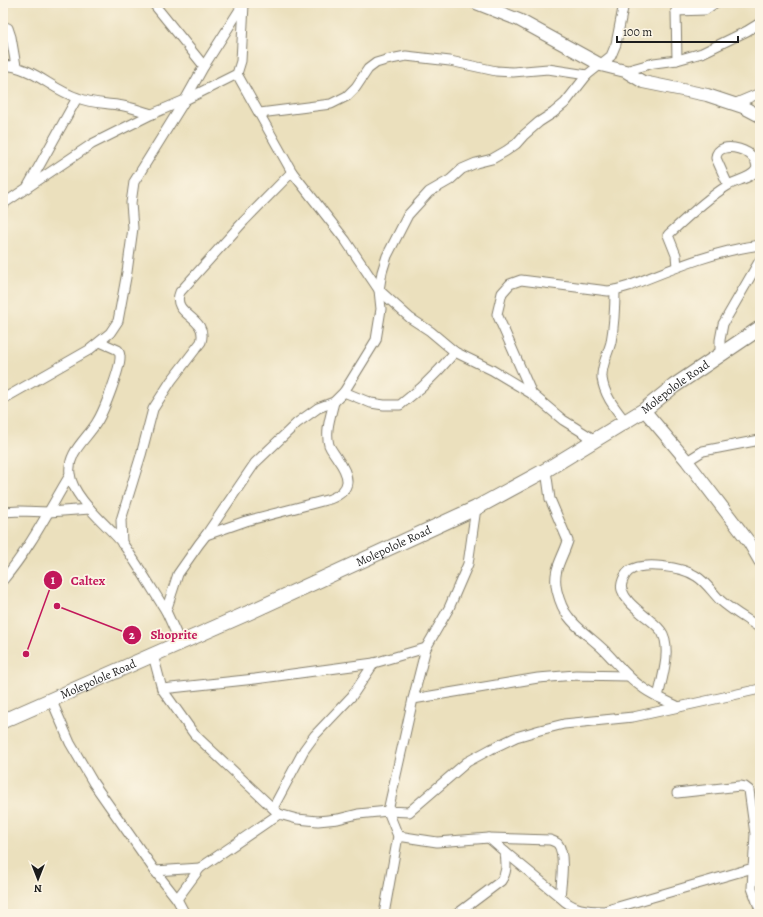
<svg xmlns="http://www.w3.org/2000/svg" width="763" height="917" viewBox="0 0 763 917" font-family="Alegreya,serif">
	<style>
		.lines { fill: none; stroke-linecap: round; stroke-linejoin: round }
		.street-casing { stroke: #847e6c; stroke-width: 11 }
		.secondary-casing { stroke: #847e6c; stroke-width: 14 }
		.primary-casing { stroke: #847e6c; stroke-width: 16 }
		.street { stroke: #fff; stroke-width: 9 }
		.secondary { stroke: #fff; stroke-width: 12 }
		.primary { stroke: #fff; stroke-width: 14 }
		.labels { text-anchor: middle; stroke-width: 3.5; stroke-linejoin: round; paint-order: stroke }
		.street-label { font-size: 12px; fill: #1c1c1c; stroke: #fcf5e5 }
		.leader { fill: none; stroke: #c2185b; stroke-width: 1.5 }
		.callout-dot { fill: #c2185b; stroke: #fcf5e5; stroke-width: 1.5 }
		.mark-label { font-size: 12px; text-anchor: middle; font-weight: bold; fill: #fff }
		.callout-label { font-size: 13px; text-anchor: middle; font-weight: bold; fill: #c2185b; stroke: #fcf5e5; stroke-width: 3.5; stroke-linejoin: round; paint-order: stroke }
	</style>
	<rect width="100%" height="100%" fill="#fcf5e5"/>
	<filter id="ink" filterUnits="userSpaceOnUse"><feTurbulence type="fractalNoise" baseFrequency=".025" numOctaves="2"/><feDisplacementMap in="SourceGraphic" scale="8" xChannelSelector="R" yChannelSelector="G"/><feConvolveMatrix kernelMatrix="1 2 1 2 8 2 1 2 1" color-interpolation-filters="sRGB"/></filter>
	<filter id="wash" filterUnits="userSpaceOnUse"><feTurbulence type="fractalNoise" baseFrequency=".012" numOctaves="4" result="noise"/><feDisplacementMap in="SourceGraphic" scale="16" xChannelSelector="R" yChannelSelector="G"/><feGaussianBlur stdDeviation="0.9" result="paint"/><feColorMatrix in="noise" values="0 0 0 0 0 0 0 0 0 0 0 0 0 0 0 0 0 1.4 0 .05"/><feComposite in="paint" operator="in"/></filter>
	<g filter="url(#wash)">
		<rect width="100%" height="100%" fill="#ebe0bd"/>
	</g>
	<g filter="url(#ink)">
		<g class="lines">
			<defs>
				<g id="street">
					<path d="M153 3 204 66"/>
					<path d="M676 11 705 10 715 3"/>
					<path d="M3 26 8 28 11 37 16 66"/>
					<path d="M677 60 676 11 679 3"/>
					<path d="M3 65C34 67 50 89 78 98 90 103 104 103 117 105 129 106 141 111 152 114"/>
					<path d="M625 71 654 63 677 60 702 53 747 31 760 23"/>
					<path d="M237 74 292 172 346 241 379 290 410 318 430 331 455 352 492 370 532 394 563 420 595 440"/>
					<path d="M734 104 760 93"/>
					<path d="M260 113 331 104 347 96 356 87 368 69 376 63 386 60 406 56 450 61 496 71 513 72 548 69 587 75"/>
					<path d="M28 186 77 98"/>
					<path d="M3 204 92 144 152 114 185 100 237 74 241 61 244 4"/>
					<path d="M677 267 676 255 668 235C685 219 707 198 727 186 735 180 751 179 756 170 763 151 717 137 716 158L728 185"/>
					<path d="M615 290 629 286C672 269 714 251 760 245"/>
					<path d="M100 342 118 350C119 352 120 354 120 356 121 367 104 411 97 422 87 439 67 452 70 474 73 499 108 525 123 544 138 565 152 589 166 611"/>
					<path d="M720 356V340L723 324 760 260"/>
					<path d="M344 392 371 403 384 405H400L422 387 439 370 455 352"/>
					<path d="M532 394 497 314 502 293 510 284 521 280 608 291 615 290C615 308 614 325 611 342 608 354 601 366 602 378 604 395 615 408 625 421"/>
					<path d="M3 399 89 350 110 333 118 321 127 272 133 228 131 203 134 182 185 100 204 66 244 3"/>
					<path d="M687 461 703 451 760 440"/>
					<path d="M546 470 550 499 568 541C562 560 552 570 557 591 559 599 562 609 568 616 577 629 592 638 604 650 617 663 628 678 643 688 654 696 667 701 679 707L760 689"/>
					<path d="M476 508 468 564 449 608 426 648 413 699 388 811 409 812 467 762 491 749 516 737 540 730 564 724 633 717 679 707"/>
					<path d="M3 512 20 511 49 512 90 509"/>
					<path d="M206 535 246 521 330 499C353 490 350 476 337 458 334 453 331 450 329 445 325 431 331 415 334 402"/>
					<path d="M122 544 121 520 141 455 153 409 171 381 201 342C209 316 170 316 180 292L244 221 292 172"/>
					<path d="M3 580C30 548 49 510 70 475"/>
					<path d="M180 642 166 611 178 574 199 544 206 535 255 463 297 423 318 408 334 402 344 392 376 340 381 309 379 290 382 272 387 256 408 215 429 192 450 180 462 169 476 163 492 159 506 151 516 144 524 135 539 122 553 113 565 103 587 75 611 56 616 44 624 3"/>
					<path d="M153 655 162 689 194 734 279 814 297 819 318 821 338 819 358 814 388 811 398 836 384 914"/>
					<path d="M162 689 255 679 374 663 426 648"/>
					<path d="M658 697C662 679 671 651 663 634 659 625 646 618 639 611 632 605 625 599 622 590 620 585 624 575 629 571 643 561 682 567 696 576 706 582 712 592 720 600 732 611 747 619 760 628"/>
					<path d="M51 699 70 743 94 784 155 871 177 899 185 914"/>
					<path d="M413 699 538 678 576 675 627 676"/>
					<path d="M677 793 740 786 745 787 749 790 755 834 752 888 760 910"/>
					<path d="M273 808 304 750 315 735 352 696 374 663"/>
					<path d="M398 836 437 842 489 838 550 840C553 841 556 842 558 844 566 854 561 885 560 897 573 910 586 911 604 911L753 868"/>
					<path d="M505 852 560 897"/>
					<path d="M155 871 200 868"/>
					<path d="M177 899 200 868 279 814"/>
					<path d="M457 914 501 881C508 871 506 863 505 852L489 838"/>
				</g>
				<g id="secondary">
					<path d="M476 3 519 20 601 65 625 71 643 82 707 95 743 107 760 116"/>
					<path d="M644 410 687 461 749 542 760 561"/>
				</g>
				<g id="primary">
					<path id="s1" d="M3 721 248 613 476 508 546 470 644 410 674 386 760 328"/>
				</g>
			</defs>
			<!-- street casing -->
			<use href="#street" class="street-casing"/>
			<!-- secondary casing -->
			<use href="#secondary" class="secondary-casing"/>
			<!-- primary casing -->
			<use href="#primary" class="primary-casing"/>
			<!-- street -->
			<use href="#street" class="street"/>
			<!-- secondary -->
			<use href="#secondary" class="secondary"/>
			<!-- primary -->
			<use href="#primary" class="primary"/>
		</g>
	</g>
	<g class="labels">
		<!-- street labels -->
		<g class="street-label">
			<text dy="4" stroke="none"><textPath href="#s1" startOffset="752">Molepolole Road</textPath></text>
			<text dy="4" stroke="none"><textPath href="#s1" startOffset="428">Molepolole Road</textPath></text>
			<text dy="4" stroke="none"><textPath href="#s1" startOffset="104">Molepolole Road</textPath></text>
		</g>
	</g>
	<!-- callouts -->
	<path class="leader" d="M26 654L53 580M57 606L132 635"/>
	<g class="callout-dot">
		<circle cx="26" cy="654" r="4"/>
		<circle cx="57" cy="606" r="4"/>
		<circle cx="53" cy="580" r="10"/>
		<circle cx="132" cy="635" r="10"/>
	</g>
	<g class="mark-label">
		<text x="53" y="584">1</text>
		<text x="132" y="639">2</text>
	</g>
	<g class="callout-label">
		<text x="88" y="585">Caltex</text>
		<text x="174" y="639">Shoprite</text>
	</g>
	<!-- margin -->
	<rect width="763" height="917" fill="none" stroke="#fcf5e5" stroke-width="16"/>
	<!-- north arrow -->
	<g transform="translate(38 879) rotate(180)" stroke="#fcf5e5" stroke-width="3" paint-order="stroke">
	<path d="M0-3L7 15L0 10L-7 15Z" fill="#1c1c1c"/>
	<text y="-6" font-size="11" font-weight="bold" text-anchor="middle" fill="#1c1c1c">N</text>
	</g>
	<!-- scale -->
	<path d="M617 36v6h121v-6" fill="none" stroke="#1c1c1c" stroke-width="2"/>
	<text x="623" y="36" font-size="12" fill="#1c1c1c" stroke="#fcf5e5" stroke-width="3" paint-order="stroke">100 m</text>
</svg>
